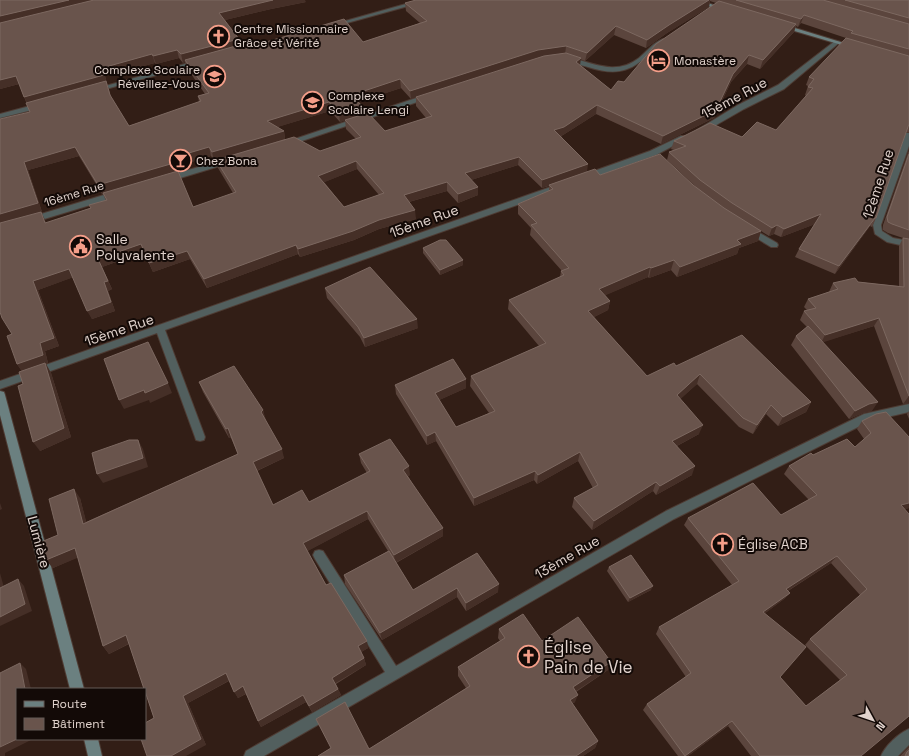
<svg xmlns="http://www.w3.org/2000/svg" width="909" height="756" viewBox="0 0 909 756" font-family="'Space Grotesk',sans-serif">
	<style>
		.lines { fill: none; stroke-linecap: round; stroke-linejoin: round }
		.street-casing { stroke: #4e3b33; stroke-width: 2 }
		.secondary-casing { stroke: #4e3b33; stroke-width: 2 }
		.street { fill: #525f5e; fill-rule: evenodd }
		.secondary { fill: #6b8080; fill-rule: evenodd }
		.wall { fill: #5b453d; fill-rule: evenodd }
		.shaded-wall { fill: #452f27 }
		.building { fill: #69544c; stroke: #7c6860; fill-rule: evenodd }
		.labels { text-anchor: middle; stroke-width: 4; stroke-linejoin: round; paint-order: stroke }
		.far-poi-label { font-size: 12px; fill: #e0d2cc; stroke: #130a07; text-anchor: start }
		.far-street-label { font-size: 12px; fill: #e0d2cc; stroke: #130a07 }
		.street-label { font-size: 14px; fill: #e0d2cc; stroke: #130a07 }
		.poi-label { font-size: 14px; fill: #e0d2cc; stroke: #130a07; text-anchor: start }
		.near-poi-label { font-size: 17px; fill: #e0d2cc; stroke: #130a07; text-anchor: start }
	</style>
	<rect width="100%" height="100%" fill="#321e16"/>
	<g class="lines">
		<defs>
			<g id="street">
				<path d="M420 0H430L336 26 331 25Z"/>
				<path d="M663 39 665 40V42C636 64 628 80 588 67 581 65 570 63 565 59L568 57C593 63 616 76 639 58 646 52 654 42 663 39Z"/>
				<path d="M835 41 840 42 784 89 744 109 704 132H698L697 130 738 105 778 85Z"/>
				<path d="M199 60 202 62 201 63 95 92 91 90Z"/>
				<path d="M425 95H431L432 97 290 145H284L283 143Z"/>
				<path d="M41 103H44V107L0 118V114Z"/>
				<path d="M906 133H909V146L881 225 882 231 893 238 909 241V247L887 242 875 234 873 225Z"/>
				<path d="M681 136H687L688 138 656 155 589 179H586L582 177 583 175 650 151Z"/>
				<path d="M230 158H233V162L167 182 163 179 164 177Z"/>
				<path d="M562 183 565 184V188L165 330 205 437 204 440 200 441 196 440 195 437 157 333 0 389V381Z"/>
				<path d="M117 191 120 192V196L31 223 27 220 28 218Z"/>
				<path d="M748 226 777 243 778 245 777 247H771L745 231 744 229Z"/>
				<path d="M909 404V412L870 421 674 519 264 756H244L246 751 385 672 315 559 313 555 315 551 319 550 323 551 396 666 666 511 864 414Z"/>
				<path d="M909 729V745L898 756H881C885 746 899 733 909 729Z"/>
			</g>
			<g id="secondary">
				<path d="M690 0H699L728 10 723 11Z"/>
				<path d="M781 25H785L857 47 852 48 781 27Z"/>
				<path d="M0 391 4 392 5 395 84 689H70L0 415Z"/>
				<path d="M84 739H98L102 756H88Z"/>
			</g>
		</defs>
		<!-- street casing -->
		<use href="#street" class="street-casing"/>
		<!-- secondary casing -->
		<use href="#secondary" class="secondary-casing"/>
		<!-- street -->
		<use href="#street" class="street"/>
		<!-- secondary -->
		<use href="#secondary" class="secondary"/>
	</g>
	<!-- wall -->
	<g class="wall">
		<path d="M0 0 306 2 271 9 225 20 240 45 246 48 363 42 420 23 406 11 405 3 416 0H909V132H906L876 218 872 227 870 226 835 274 795 257 799 249 815 224 781 237 774 234 769 236 761 231 758 241 739 248 737 254 677 277 671 270 649 278 648 277 605 295 610 301 608 310 594 317 647 376 676 366 811 402 806 412 778 426 766 414 753 434 739 427 697 384 680 399 699 434 677 446 692 475 656 495 653 491 592 530 572 507 574 498 593 488 578 461 537 484 534 480 474 506 436 441 427 445 396 394 395 385 466 379V388L439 400 456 427 489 413 470 386 471 376 539 346 508 309 509 300 560 277 561 271H562L530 235 531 228 518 214V204L549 191V186L542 188 518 165 471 180 478 195 458 203 447 191 409 202 416 219 379 229 354 240 300 257 298 254 207 288 190 259 153 272 144 252 102 267 112 289 108 291 115 311 92 319 73 277 38 290 59 346 45 351 48 363 46 364 51 373 71 437 40 451 23 384 22 371 17 364 12 334 30 112 19 84 0 89ZM710 1 716 3 624 82 611 90 580 65V59L585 61 614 35 646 48 667 33 709 7ZM801 23 849 39 809 77 806 85 808 86 805 95 806 96 776 130 742 137 674 141 671 149 674 150 669 152 667 160 698 189 693 185 600 175 587 172 561 136 563 135 596 114 661 144 714 118 731 82 747 64 760 69 794 32 796 26 798 27ZM179 58 183 63 185 62 187 68 205 94 198 96 199 102 129 126 111 97 105 76 155 63 156 64ZM401 88 411 99 416 98V106L426 118 385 131 363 115 362 106 358 102ZM330 111 340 122 345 120 346 129 356 139 320 151 285 139 284 131 277 127ZM79 156 102 194H103L106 201 91 208 46 223 41 212H42L28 170ZM211 156 214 161 216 160 218 168 233 193 193 207 175 167ZM357 169 379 195 344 207 324 182Z"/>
		<path d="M909 150V403L903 404 874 326 822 342 872 411 863 413 849 419 791 345 796 336 807 327 800 320 804 311 807 310 804 307 808 299 829 292 833 283 858 282 899 286V246L903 238 888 233 883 230V225Z"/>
		<path d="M423 248 463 260V265L440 275 423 253Z"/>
		<path d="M325 288 418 328 365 347 360 337 327 298Z"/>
		<path d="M199 382 263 410 265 420 284 458 257 471 273 505 309 502 367 473 361 463 359 454 410 475 408 476 443 536 396 563 413 590 477 553 498 592 466 611 457 597 382 640 345 584 344 575 388 551 368 519 307 551 326 585 368 648 361 652 364 658 366 665 336 684 338 689 341 695 312 712 306 702 261 727 258 721 246 694 238 698 229 681 188 703 206 745 154 718 129 644 109 654 103 646 78 557 53 568 46 560 58 535 80 498 86 522 238 454 231 438H229L203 392Z"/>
		<path d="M909 411V419L907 414Z"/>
		<path d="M862 421 909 437V508L904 509 861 756H751L728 726 688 756H678L643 710 647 704 686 677 656 634 659 627 732 585 684 525 688 518 781 515 809 500 784 474 789 466 813 455 855 447 864 439 857 429ZM831 563 860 595 810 639 805 645 840 680 806 706 780 677 765 613 784 599 790 593 788 591Z"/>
		<path d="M609 567 651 590 628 602 607 571Z"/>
		<path d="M499 629 542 641 608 670 576 692 575 702 572 704 598 741 595 748 583 756H318L331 748 316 719 369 749 466 688 458 676V667L500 641 498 638Z"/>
		<path d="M909 747V756H900Z"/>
	</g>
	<!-- shaded-wall -->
	<g class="shaded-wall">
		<path d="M69 0H106L0 25V16Z"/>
		<path d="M273 0H305L306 2 271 9 221 21 219 13Z"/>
		<path d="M709 0H710L709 7 667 33 646 48 647 40 669 25Z"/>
		<path d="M804 15 801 23 798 27 801 19Z"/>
		<path d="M796 24 794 32 760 69 763 60Z"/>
		<path d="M616 26 614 35 585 61 587 53Z"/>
		<path d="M239 39 241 47 185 60V62L183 63 181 54Z"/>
		<path d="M566 46 565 55 538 59 411 99 410 91 538 50Z"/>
		<path d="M177 50 179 58 156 64 153 56Z"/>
		<path d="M152 54 155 63 105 76 113 104 28 105 24 97 102 68Z"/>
		<path d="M749 55 747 64 731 82 714 118 661 144 663 136 733 74Z"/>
		<path d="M581 58 580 66 576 62Z"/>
		<path d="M16 76 19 84 0 89V80Z"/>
		<path d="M400 79 401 88 353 104 352 95Z"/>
		<path d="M329 102 330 111 268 130 267 121Z"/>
		<path d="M597 105 596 114 563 135 553 138 554 130Z"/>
		<path d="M362 106 363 115 340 122 339 113Z"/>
		<path d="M284 131 285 139 214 161 212 152Z"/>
		<path d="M75 147 79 156 28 170 42 212H41L45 220 49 232 0 224V214L24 162Z"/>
		<path d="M209 147 211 156 175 167 177 172 102 194 98 185 172 158Z"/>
		<path d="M519 157 518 165 465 182V173Z"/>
		<path d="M356 161 357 169 320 184 318 176Z"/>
		<path d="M588 164 587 172 542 188V180Z"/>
		<path d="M447 182V191L405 203 404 195Z"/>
		<path d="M478 187V195L458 203V194Z"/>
		<path d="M415 210 416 219 379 229 354 240 300 257 298 249 379 220Z"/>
		<path d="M821 214 818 223 781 237 784 229Z"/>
		<path d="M875 218 870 226 835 274 839 266Z"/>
		<path d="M777 225 774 234 769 236 772 228Z"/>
		<path d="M761 231 758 241 739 248 737 254 677 277 680 267 737 240Z"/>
		<path d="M141 244 144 252 102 267 98 259Z"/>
		<path d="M296 245 298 254 207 288 204 279Z"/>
		<path d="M187 251 190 259 153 272 149 263Z"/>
		<path d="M463 260V265L440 275V270Z"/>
		<path d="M674 260 671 270 649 278 651 268Z"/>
		<path d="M650 267 648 277 597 299 599 289Z"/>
		<path d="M69 269 74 277 38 290 59 346 45 351 48 363 46 364 51 373 71 437 40 451 33 442 22 372 17 364 40 343 33 281Z"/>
		<path d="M108 281 112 289 108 291 115 311 92 319 87 311 104 282Z"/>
		<path d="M610 301 608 310 586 321 588 311Z"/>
		<path d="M879 318 874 326 821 343 825 335Z"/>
		<path d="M417 319 418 328 365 347 364 338Z"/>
		<path d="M700 374 697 384 674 405 677 395Z"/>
		<path d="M466 379V388L435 402V393Z"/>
		<path d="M168 383 172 393 150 403 149 400 124 409 119 400 144 390Z"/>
		<path d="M909 396V403L903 404Z"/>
		<path d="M811 402 806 412 778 426 783 417Z"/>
		<path d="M878 402 872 411 863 413 849 419 855 411 869 404Z"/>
		<path d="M771 405 766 414 753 434 757 425Z"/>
		<path d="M263 410 266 420 264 421 261 412Z"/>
		<path d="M703 425 699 434 669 450 672 441Z"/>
		<path d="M228 428 231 438H229L226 429Z"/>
		<path d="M435 432 436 441 427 445V436Z"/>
		<path d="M138 440 143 449 148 467 103 483 97 474Z"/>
		<path d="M282 449 284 458 256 471 253 462Z"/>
		<path d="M580 452 578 461 537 484 538 475Z"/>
		<path d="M409 466 410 475 404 478 403 470Z"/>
		<path d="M695 466 692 475 656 495 660 486Z"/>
		<path d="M535 471 534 480 474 506V498Z"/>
		<path d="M656 482 653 491 592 530 594 521Z"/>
		<path d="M74 489 80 498 89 532 83 524Z"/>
		<path d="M0 503 2 509 0 510Z"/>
		<path d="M909 503V508L895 513 901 505Z"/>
		<path d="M367 511 368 519 306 552 303 543Z"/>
		<path d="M443 528V536L395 563 394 555Z"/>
		<path d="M75 548 82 556 53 568 46 560Z"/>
		<path d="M837 556 831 563 781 595 786 589Z"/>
		<path d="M0 573 6 595 0 589Z"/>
		<path d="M18 579 24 586 32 611 0 626V617Z"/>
		<path d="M499 584 498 592 466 611V603Z"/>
		<path d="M653 586 651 590 628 602 630 598Z"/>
		<path d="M457 588V597L382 640 380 633Z"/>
		<path d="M790 593 784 599 759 618 763 612Z"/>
		<path d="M126 635 132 642 109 654 103 646Z"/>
		<path d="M367 641 368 648 360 653 358 646Z"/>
		<path d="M364 658 366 665 334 684 332 678Z"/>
		<path d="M611 662 608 670 570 695 573 687Z"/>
		<path d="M20 663 26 669 31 689H25Z"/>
		<path d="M226 673 230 680 188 703 206 745 186 756H171L183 696Z"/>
		<path d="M243 686 247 693 238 698 234 692Z"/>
		<path d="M338 689 341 695 312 712 309 706Z"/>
		<path d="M303 695 306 702 261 727 258 721Z"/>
		<path d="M578 695 575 702 567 707 570 700Z"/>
		<path d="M732 721 728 726 688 756H685Z"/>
		<path d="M17 739H33L5 753V756H0V747Z"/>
		<path d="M598 741 595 748 583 756H576Z"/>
	</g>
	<!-- building -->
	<g class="building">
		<path d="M0 0H69L0 16Z"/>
		<path d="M94 0H273L219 13 239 39 181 54 177 50 153 56 152 54 102 68 104 75 24 97 16 76 0 80V23Z"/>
		<path d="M416 0H709L669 25 647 40 616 26 587 53 566 46 538 50 410 91 400 79 352 95 362 106 339 113 329 102 267 121 284 131 212 152 209 147 172 158 174 163 98 185 75 147 24 162 38 203 0 214V119L30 112 26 103 106 81 110 95 129 126 201 101 198 96 209 93 185 60 243 44 246 48 344 19 363 42 427 21 405 3Z"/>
		<path d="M736 0H823L909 24V49L851 33 853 31 804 15 801 19Z"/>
		<path d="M845 0H909V18Z"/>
		<path d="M719 1 796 24 763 60 749 55 733 74 716 110 663 136 597 105 564 127 554 130 588 164 542 180 519 157 465 173 478 187 458 194 447 182 404 195 415 210 379 220 353 231 298 249 296 245 204 279 187 251 149 263 141 244 98 259 108 281 104 282 111 302 87 311 69 269 33 281 54 338 40 343 43 355 17 364 7 336 12 334 2 318 0 312V223L41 212 45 223 91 208 89 205 107 200 103 193 178 171 193 207 236 192 216 160 294 137 320 151 361 137 345 120 368 113 385 131 432 116 416 97 544 56 566 53 581 58 576 62 611 90 618 81 624 82 656 44ZM356 161 384 193 344 207 318 176Z"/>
		<path d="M846 38 909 56V124L876 218H875L839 266 799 249 821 214 784 229 777 225 772 228 732 203 700 180 669 152 686 146 674 141 710 123 742 137 757 122 776 130 813 88 808 87 814 79 809 77Z"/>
		<path d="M660 154 693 185 724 208 761 231 737 240 741 244 680 267 674 260 651 268 650 267 599 289 610 301 588 311 647 376 674 363 676 366 742 335 811 402 783 417 771 405 757 425 743 418 700 374 677 395 703 425 672 441 695 466 660 486 656 482 594 521 574 498 598 485 580 452 538 475 535 471 474 498 435 432 427 436 395 385 453 359 466 379 435 393 456 427 495 411 471 376 546 343 509 300 564 275 561 271 569 268 531 225 537 223 518 204 553 189 549 185 595 169 600 175Z"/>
		<path d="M909 154V230L892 224 888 222 887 217Z"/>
		<path d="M903 238 909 239V396L879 318 825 335 804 311 816 308 808 299 838 289 833 283 855 278 858 282 904 287Z"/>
		<path d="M440 240H446L463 260 440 270 423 248Z"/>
		<path d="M370 267 417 319 364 338 358 327 325 288Z"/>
		<path d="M808 326 878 402 869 404 855 411 796 336Z"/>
		<path d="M148 342 168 383 145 393 144 390 119 400 104 359Z"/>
		<path d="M45 363 64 428 33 442 18 386 23 384 19 372Z"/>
		<path d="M234 366 263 410 261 412 282 449 253 462 273 505 302 490 309 502 370 471 359 454 390 439 409 466 403 470 443 528 394 555 367 511 303 543 326 585 331 583 367 641 358 646 364 658 332 678 338 689 309 706 303 695 258 721 243 686 234 692 226 673 183 696 201 739 171 756H147L141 739H145V723L154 718 145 691V689H144L126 635 103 646 75 548 46 560 41 542 58 535 49 499 74 489 83 524 238 454 228 428 226 429 199 382Z"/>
		<path d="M886 412 909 437V503L901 505 909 514V716L861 756H760L732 721 685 756 647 704 691 673 659 627 739 581 688 518 753 483 781 515 817 495 789 466 811 453 813 455 847 439 855 447 871 433 862 421 876 414ZM837 556 867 589 810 639 847 675 806 706 780 677 806 647 763 612 790 593 786 589Z"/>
		<path d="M129 440H138L143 458 97 474 92 453Z"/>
		<path d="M389 551 413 590 477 553 499 584 466 603 457 588 380 633 344 575Z"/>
		<path d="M631 555 653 586 630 598 609 567Z"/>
		<path d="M18 579 25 604 0 617V588Z"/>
		<path d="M523 614 542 641 578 617 611 662 573 687 578 695 570 700 598 741 576 756H318L331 748 316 719 345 702 369 749 470 686 458 667 505 638 499 629Z"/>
		<path d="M20 663 25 689H17V739L0 747V673Z"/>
		<path d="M909 750V756H905L907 752Z"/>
	</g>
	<!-- icons -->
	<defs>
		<symbol id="church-ring" viewBox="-11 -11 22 22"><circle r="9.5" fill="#130a07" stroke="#f49e89" stroke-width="1.5"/><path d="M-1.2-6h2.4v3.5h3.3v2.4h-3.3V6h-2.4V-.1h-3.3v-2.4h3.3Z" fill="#f49e89"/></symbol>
		<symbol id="hotel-ring" viewBox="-11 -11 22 22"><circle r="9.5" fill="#130a07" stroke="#f49e89" stroke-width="1.5"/><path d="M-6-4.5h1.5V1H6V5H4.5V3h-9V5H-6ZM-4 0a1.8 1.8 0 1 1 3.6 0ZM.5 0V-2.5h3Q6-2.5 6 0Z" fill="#f49e89"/></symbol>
		<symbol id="school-ring" viewBox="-11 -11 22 22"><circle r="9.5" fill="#130a07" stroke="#f49e89" stroke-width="1.5"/><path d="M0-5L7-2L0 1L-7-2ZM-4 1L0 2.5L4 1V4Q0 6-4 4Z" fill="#f49e89"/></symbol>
		<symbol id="bar-ring" viewBox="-11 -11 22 22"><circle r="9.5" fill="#130a07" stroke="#f49e89" stroke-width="1.5"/><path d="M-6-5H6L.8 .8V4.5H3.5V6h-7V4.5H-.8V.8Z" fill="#f49e89"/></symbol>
		<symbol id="civic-ring" viewBox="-11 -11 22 22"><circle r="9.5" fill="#130a07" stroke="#f49e89" stroke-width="1.5"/><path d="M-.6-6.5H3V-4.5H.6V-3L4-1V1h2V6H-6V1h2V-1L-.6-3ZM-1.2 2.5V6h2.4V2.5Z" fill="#f49e89"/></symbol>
	</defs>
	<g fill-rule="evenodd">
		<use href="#church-ring" x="206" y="24" width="25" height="25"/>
		<use href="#hotel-ring" x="646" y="48" width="25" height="25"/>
		<use href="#school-ring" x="202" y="64" width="25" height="25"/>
		<use href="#school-ring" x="300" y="90" width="25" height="25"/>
		<use href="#bar-ring" x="168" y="148" width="25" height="25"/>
		<use href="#civic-ring" x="68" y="234" width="25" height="25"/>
		<use href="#church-ring" x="710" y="532" width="25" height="25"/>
		<use href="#church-ring" x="516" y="644" width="25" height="25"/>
	</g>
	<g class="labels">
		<!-- far-poi labels -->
		<g class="far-poi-label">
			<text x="234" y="33">Centre Missionnaire<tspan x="234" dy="14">Grâce et Vérité</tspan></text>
			<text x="674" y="65">Monastère</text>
			<text x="200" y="74" text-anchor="end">Complexe Scolaire<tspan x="200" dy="14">Réveillez-Vous</tspan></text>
			<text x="328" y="100">Complexe<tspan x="328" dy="14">Scolaire Lengi</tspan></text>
			<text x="196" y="165">Chez Bona</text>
		</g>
		<!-- far-street labels -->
		<g class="far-street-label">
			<text transform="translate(74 194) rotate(-17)" y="4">16ème Rue</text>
		</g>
		<!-- street labels -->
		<g class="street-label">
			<text transform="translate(734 98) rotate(-28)" y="5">15ème Rue</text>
			<text transform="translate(878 184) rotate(-72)" y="5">12ème Rue</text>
			<text transform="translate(424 221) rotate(-20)" y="5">15ème Rue</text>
			<text transform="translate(119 330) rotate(-19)" y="5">15ème Rue</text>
			<text transform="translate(39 542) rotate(75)" y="5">Lumière</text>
			<text transform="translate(567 557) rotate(-30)" y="5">13ème Rue</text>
		</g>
		<!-- poi labels -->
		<g class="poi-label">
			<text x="96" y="244">Salle<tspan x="96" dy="16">Polyvalente</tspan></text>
			<text x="738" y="549">Église ACB</text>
		</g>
		<!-- near-poi labels -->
		<g class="near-poi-label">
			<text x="544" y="653">Église<tspan x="544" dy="20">Pain de Vie</tspan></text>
		</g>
	</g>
	<!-- legend -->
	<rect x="16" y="688" width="130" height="52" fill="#130a07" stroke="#655a56"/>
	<rect x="24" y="701" width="20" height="6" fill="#6b8080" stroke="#655a56"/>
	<text x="52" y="708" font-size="12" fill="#e0d2cc">Route</text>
	<rect x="24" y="718" width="20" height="12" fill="#69544c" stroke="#655a56"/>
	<text x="52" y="728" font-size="12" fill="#e0d2cc">Bâtiment</text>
	<!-- north arrow -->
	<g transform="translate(873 720) rotate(130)" stroke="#130a07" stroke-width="3" paint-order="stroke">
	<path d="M0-3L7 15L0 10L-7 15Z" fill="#e0d2cc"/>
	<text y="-6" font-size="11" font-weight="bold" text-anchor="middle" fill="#e0d2cc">N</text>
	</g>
</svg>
